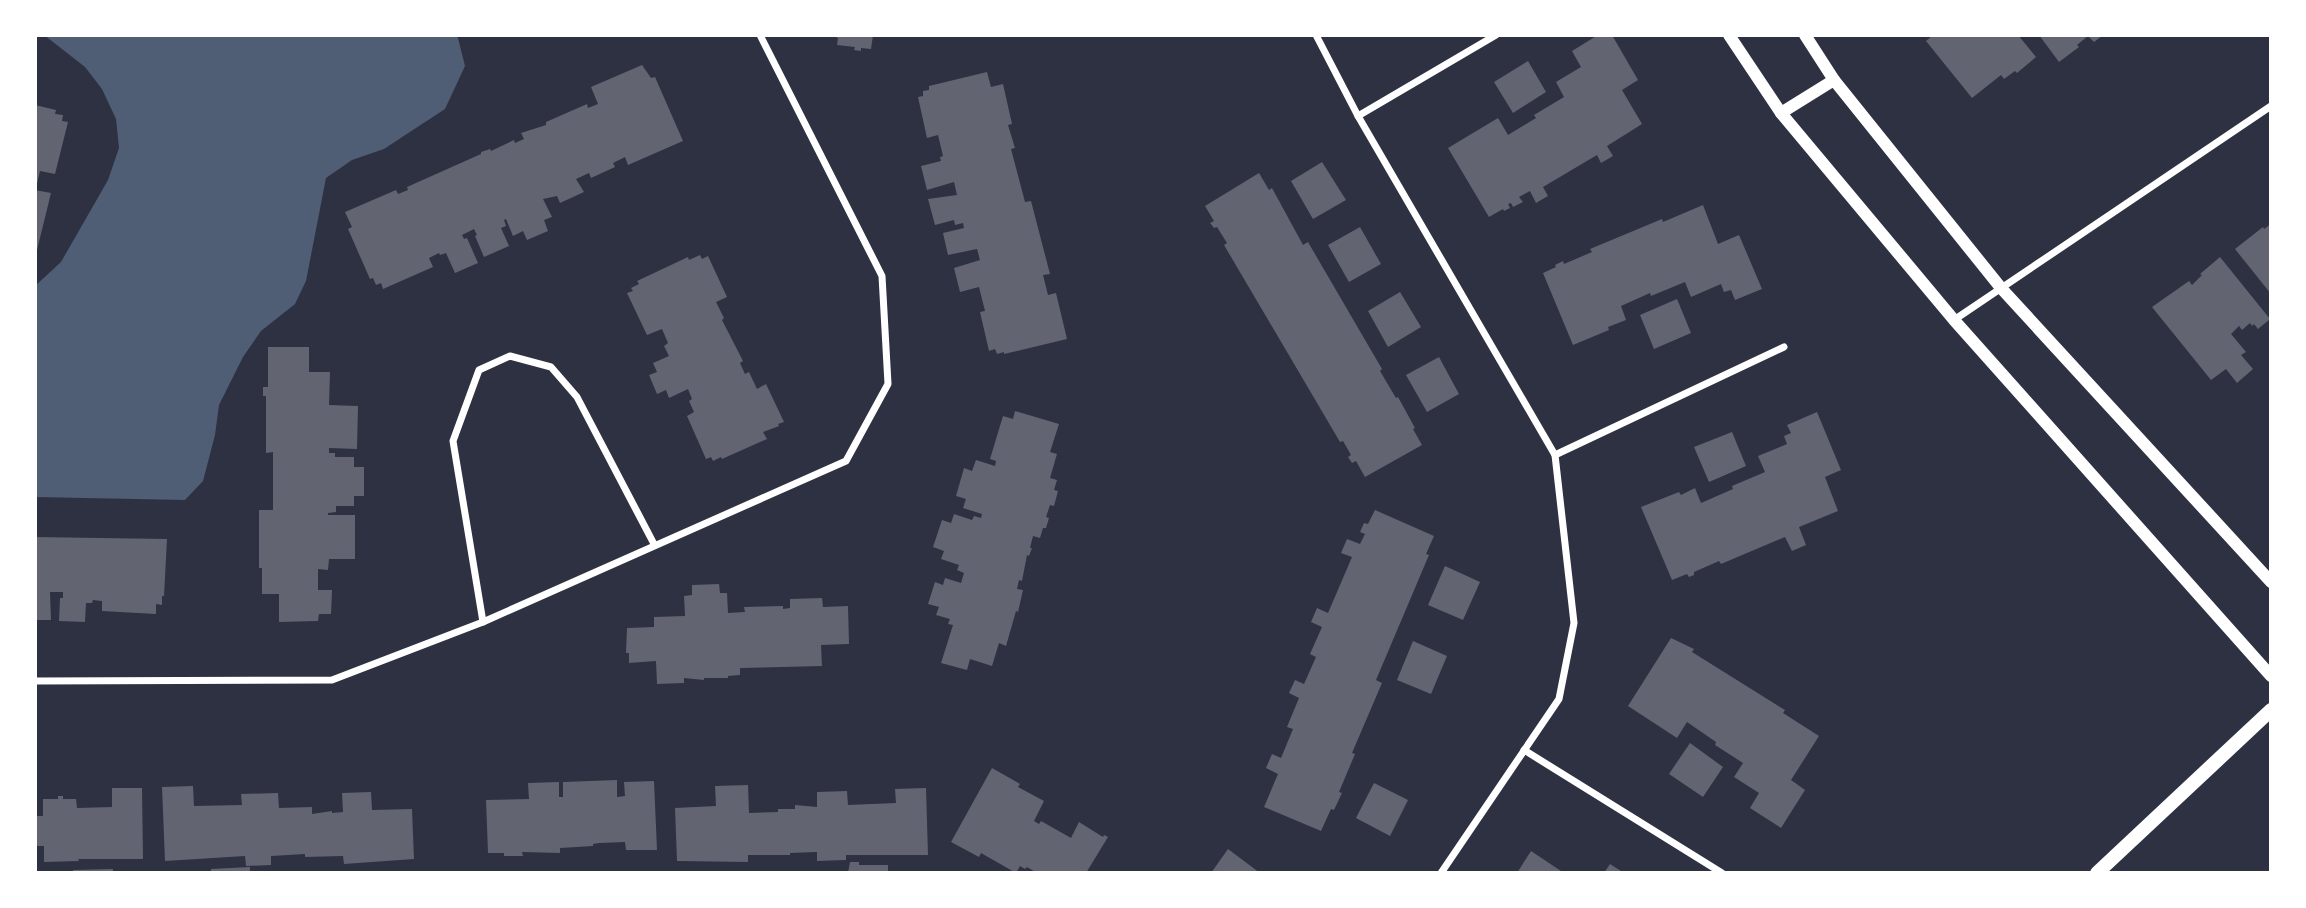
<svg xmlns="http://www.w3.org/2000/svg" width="2306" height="908" viewBox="0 0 2306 908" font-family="Helvetica,sans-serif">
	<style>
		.water { fill: #4f5d75 }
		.building { fill: #626471 }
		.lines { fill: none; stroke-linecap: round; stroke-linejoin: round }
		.minor { stroke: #fff; stroke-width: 7 }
		.tertiary { stroke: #fff; stroke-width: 12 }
		.secondary { stroke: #fff; stroke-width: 14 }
	</style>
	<rect width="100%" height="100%" fill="#2d3142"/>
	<!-- water -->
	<path class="water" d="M44 35H457L458 38 465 66 445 109 384 149 352 160 326 178 306 281 295 304 261 331 243 357 219 405 215 435 203 481 185 500 35 497V286L61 262 108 180 119 148 116 119 102 89 85 67Z"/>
	<!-- building -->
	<g class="building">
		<path d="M832 35H873L871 49 861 48V51L854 50 855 47 837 45 838 38Z"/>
		<path d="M1598 35H1612L1638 80 1622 90 1642 124 1607 146 1613 156 1601 163 1597 155 1543 187 1548 196 1536 203 1530 191 1519 197 1523 202 1513 207 1511 203 1508 204 1510 208 1504 211 1503 209 1489 217 1448 148 1498 118 1508 135 1536 118 1534 115 1564 97 1556 82 1581 67 1572 51Z"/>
		<path d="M1933 35H2018L2036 57 2017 73 2015 71 2004 79 2001 75 1972 98 1926 41Z"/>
		<path d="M2039 35H2103L2094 42 2088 36 2077 45 2079 47 2059 62Z"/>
		<path d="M1528 61 1546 92 1513 113 1494 82Z"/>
		<path d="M642 65 651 78 655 77 683 141 628 165 625 157 613 163 615 167 591 178 589 173 576 179 584 192 560 203 557 196 543 199 552 217 544 220 548 231 527 240 523 231 513 236 506 219 504 220 506 226 501 228 509 246 484 257 475 236 477 235 474 229 462 235 464 239 467 238 478 263 455 273 446 253 440 255 439 253 429 258 433 267 383 289 381 283 376 285 373 278 370 279 348 229 352 227 345 212 396 190 398 194 408 190 407 187 481 154V152L490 149 491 151 514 140 515 143 524 139 521 133 546 125V122L587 104 588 108 598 104 591 87Z"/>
		<path d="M987 72 991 87 1003 84 1012 124 1008 125 1015 148 1011 149 1025 202 1031 201 1050 274 1043 275 1048 295 1056 293 1067 339 1004 354V352L997 354 995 349 989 351 980 312 985 311 979 287 960 292 954 268 980 260 977 249 948 255 943 233 964 228 963 223 955 225 954 220 935 225 928 199 957 195 954 182 927 190 921 166 941 161 940 157 943 156 938 135 927 138 918 97 923 96V91L929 90V86Z"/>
		<path d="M35 105 56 110 55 114 63 115 62 121 68 122 55 174 40 171 36 188Z"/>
		<path d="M1322 162 1346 200 1313 219 1291 181Z"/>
		<path d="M1259 173 1269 190 1272 188 1303 245 1308 242 1382 369 1380 371 1396 398 1398 397 1415 428 1413 429 1422 445 1365 477 1356 461 1352 463 1348 457 1351 455 1343 441 1340 442 1224 245 1227 243 1217 227 1214 228 1210 223 1214 221 1205 206Z"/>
		<path d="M35 190 51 193 37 250H35Z"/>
		<path d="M1703 205 1718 244 1739 235 1762 289 1735 300 1731 290 1724 292 1721 284 1691 297 1685 282 1651 296 1650 293 1621 306 1626 320 1608 327 1609 330 1573 345 1543 273 1556 267 1555 265 1563 261 1564 264 1592 252 1590 249 1662 219 1663 222Z"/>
		<path d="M2271 224V294L2235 249 2263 227 2264 229Z"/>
		<path d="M1360 227 1381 264 1349 282 1328 245Z"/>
		<path d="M700 255 702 259 708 256 727 297 716 302 724 318 722 320 743 361 740 363 745 374 749 372 757 389 766 384 784 422 778 424 779 426 763 432 767 439 722 459 721 457 713 461 711 457 706 459 687 416 694 412 689 401 692 399 688 389 669 398 666 390 657 394 649 375 657 372 653 363 669 356 664 346 668 343 662 329 647 335 627 293 633 291 631 288 639 284 637 281 688 257 689 260Z"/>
		<path d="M2220 257 2270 319 2258 329 2254 324 2252 326 2250 323 2242 330 2239 326 2231 334 2246 352 2241 355 2253 369 2237 383 2226 369 2211 380 2152 307 2189 281 2192 285 2202 275 2200 274Z"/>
		<path d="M1400 292 1421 327 1388 347 1368 311Z"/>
		<path d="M1677 299 1691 333 1654 349 1640 315Z"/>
		<path d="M268 347H309V372H330L329 405 358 406 357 449 329 448V453H335V457H354V467H364V496H354V506H336V512L328 513V515H355V559H329L328 570 318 569V590H332L331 614H319L318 621 279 622V594H262V568H259V510H273V452L266 453V396H263V387H268Z"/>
		<path d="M1439 357 1459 394 1427 412 1406 375Z"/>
		<path d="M1015 411 1059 424 1050 452 1057 454 1050 478 1057 480 1054 490 1058 491 1054 506 1050 505 1046 517 1049 518 1046 528H1043L1040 538 1033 536 1030 548H1032L1029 556 1027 555 1022 581 1019 580 1017 589 1023 590 1018 612 1016 611 1006 646 999 643 992 666 970 659 967 670 941 663 953 625 948 624 950 619 936 615 939 607 928 604 935 582 943 585 945 578 961 583 964 573 957 570 959 565 941 559 944 551 933 547 942 520 951 523 954 514 972 520 974 516 981 518 982 514 963 508 966 499 956 496 964 468 972 471 976 460 995 466 996 461 990 459 1003 416 1013 419Z"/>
		<path d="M1817 412 1841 470 1825 477 1838 511 1799 527 1806 545 1792 551 1785 537 1721 564 1719 561 1694 572V575L1689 577 1687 574 1672 580 1641 507 1679 492 1681 495 1695 488 1701 503 1733 489 1732 486 1765 472 1758 456 1787 444 1784 436 1791 433 1787 425Z"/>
		<path d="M1732 432 1746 466 1709 482 1694 447Z"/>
		<path d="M1375 510 1434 536 1426 554 1429 555 1376 680 1382 683 1352 753 1355 754 1339 792 1342 793 1334 810 1331 809 1321 831 1264 807 1278 774 1266 768 1272 754 1281 758 1293 729 1287 727 1299 698 1289 693 1295 680 1304 684 1316 657 1310 654 1322 627 1311 622 1317 608 1328 613 1352 557 1341 553 1347 539 1360 544 1365 534 1360 532 1364 523 1368 524Z"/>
		<path d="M35 537 167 539 164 596H162V605L156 604V614L102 611V601L93 600 92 603H86L85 622 59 621 60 598H63V592H50L51 620H35Z"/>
		<path d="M1445 566 1480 582 1463 620 1428 605Z"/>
		<path d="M719 584 720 593H727L728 613 745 612 744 607 783 606V609L790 608V599L822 598 823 607 848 606 849 644 821 645 822 666 740 668V675L728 676V678H704V680L684 678V683L657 684 656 661 629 663V653H626L627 628 654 627V617L685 616 684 596 692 595V585Z"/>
		<path d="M1671 638 1694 649 1692 652 1785 710 1783 713 1819 736 1791 780 1805 790 1781 828 1750 808 1759 793 1734 777 1743 763 1715 745 1716 742 1687 722 1677 738 1628 706Z"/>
		<path d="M1413 641 1447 656 1431 694 1397 680Z"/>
		<path d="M1690 743 1723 767 1703 797 1669 774Z"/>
		<path d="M992 768 1020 784 1018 787 1044 801 1034 821 1039 824 1041 821 1071 838 1079 822 1103 837 1104 835 1108 837 1086 873H1037L1027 867 1025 869 1020 866 1016 873 981 853 979 857 951 842Z"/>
		<path d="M617 780V797L625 796 624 782 654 781 657 850H626L625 842 599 843 593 844V846L560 848V853L522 852 523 856H504V853H488L486 800 529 799 528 783 559 782V797H563V782Z"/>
		<path d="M1374 783 1408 800 1390 836 1356 818Z"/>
		<path d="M748 785 749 813 778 812V809H795V805L817 807V792L847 791 848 805 896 803 895 789 926 788 928 855H846V860L817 861V852L790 853V855H748V862L677 861 675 808 716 806 715 786Z"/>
		<path d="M193 786 194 806 242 805 241 794 278 793 279 808 312 807V814L332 811V813L343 812 342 793 371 792 372 810 412 809 414 859 344 864 343 856 305 857V854L271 856V865L246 866 245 856 165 861 162 787Z"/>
		<path d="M112 788H142L143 859H78L79 861 44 862V846H35V816H43V799H58V796H63V799H76L77 808 112 807Z"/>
		<path d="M1228 849 1260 873H1211Z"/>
		<path d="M1531 851 1564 873H1517Z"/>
		<path d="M850 862H859V865H888V873H848Z"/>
		<path d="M1610 864 1624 873H1604Z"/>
		<path d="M250 867V873H211V869Z"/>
		<path d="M113 869V873H73V870Z"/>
	</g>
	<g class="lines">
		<!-- minor -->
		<g class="minor">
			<path d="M1316 35 1358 116 1555 455 1574 623 1559 699 1441 873"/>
			<path d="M1358 116 1496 35"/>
			<path d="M1954 320 2271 106"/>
			<path d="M1555 455 1784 347"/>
			<path d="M483 622 453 441 479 370 510 356 551 367 577 397 654 544"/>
			<path d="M35 681 332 680 483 622 846 461 888 384 882 276 760 35"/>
			<path d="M1524 750 1722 873"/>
		</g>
		<!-- tertiary -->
		<g class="tertiary">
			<path d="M1729 35 1781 113 1954 320 2271 676"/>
			<path d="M1805 35 1834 80 2001 288 2271 582"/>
			<path d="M1781 113 1834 80"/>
		</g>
		<!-- secondary -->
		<path class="secondary" d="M2097 873 2271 710"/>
	</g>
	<!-- border -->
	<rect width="2306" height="908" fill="none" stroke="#ffffff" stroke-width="74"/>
</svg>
